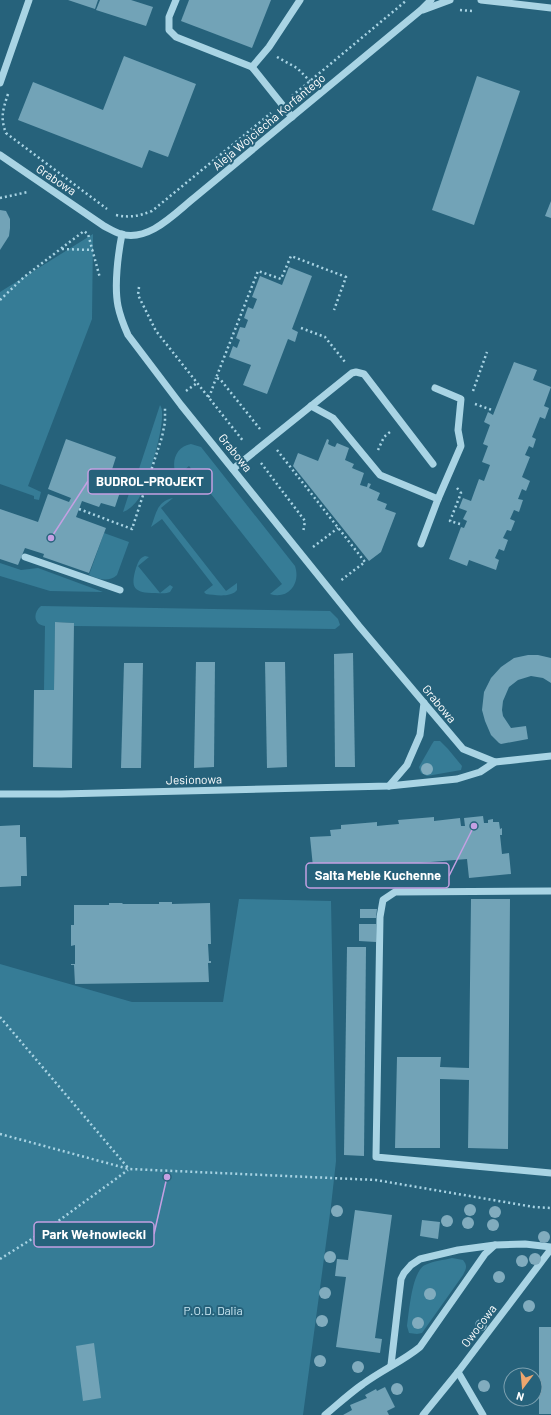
<svg xmlns="http://www.w3.org/2000/svg" width="551" height="1415" viewBox="0 0 551 1415" font-family="Barlow,sans-serif">
	<style>
		.green { fill: #367c96 }
		.building { fill: #72a3b7 }
		.lines { fill: none; stroke-linecap: round; stroke-linejoin: round }
		.path { stroke: #a9d4e4; stroke-width: 2.5; stroke-dasharray: 2 3; stroke-linecap: butt }
		.minor { stroke: #a9d4e4; stroke-width: 7 }
		.tree { fill: #81acbe }
		.labels { text-anchor: middle; stroke-width: 4; stroke-linejoin: round; paint-order: stroke }
		.street-label { font-size: 12px; fill: #fff; stroke: #26627b }
		.park-label { font-size: 12px; fill: #cce9f4; stroke: #26627b }
		.leader { fill: none; stroke: #c4a0e2; stroke-width: 1.5 }
		.callout-dot { fill: #c4a0e2; stroke: #26627b; stroke-width: 1.5 }
		.callout { fill: #26627b; stroke: #c4a0e2; stroke-width: 1.5 }
		.callout-label { font-size: 13px; text-anchor: middle; font-weight: bold; fill: #fff }
	</style>
	<rect width="100%" height="100%" fill="#26627b"/>
	<!-- green -->
	<g class="green">
		<path d="M93 234 92 319 28 486 41 492 39 500 34 499V496L0 484V292Z"/>
		<path d="M160 405C169 416 147 485 139 498 136 503 129 510 123 512L132 484H134Z"/>
		<path d="M191 444 201 447 295 566C301 584 288 600 270 594L282 584 189 466 177 476C170 463 176 446 191 444Z"/>
		<path d="M173 498 161 508 226 591 237 583V590C231 598 214 595 206 594L204 592 213 585 162 519 151 527C156 514 157 501 173 498Z"/>
		<path d="M104 533 129 542 117 575C108 583 99 579 89 575Z"/>
		<path d="M145 556 149 557 138 566 160 593 170 585 173 587 170 592C166 594 160 593 155 593 134 593 130 588 136 568 138 563 139 558 145 556Z"/>
		<path d="M0 563 21 570 38 568 103 592 50 591 0 576Z"/>
		<path d="M41 606 330 611 338 619 340 625 335 629 74 626V623L55 622 54 690H44L45 626C33 625 33 612 41 606Z"/>
		<path d="M434 741H440L448 749 462 766 461 770 427 776 421 773 419 767 432 744Z"/>
		<path d="M239 899 331 901 336 1161 331 1206 303 1415H0V964L132 1002H223Z"/>
		<path d="M452 1258 463 1260C468 1266 466 1269 463 1275L422 1333 417 1334 409 1333 407 1326C409 1312 412 1271 425 1265 433 1261 444 1260 452 1258Z"/>
	</g>
	<!-- building -->
	<g class="building">
		<path d="M68 0H98L95 9Z"/>
		<path d="M100 0H131L153 7 146 26 96 10Z"/>
		<path d="M189 0H271L252 48 181 21Z"/>
		<path d="M124 56 196 84 168 157 149 150 142 168 18 120 33 82 103 110Z"/>
		<path d="M477 76 520 91 474 225 432 210Z"/>
		<path d="M551 201V218L545 216Z"/>
		<path d="M0 210 6 211 10 219V228L9 236 0 250Z"/>
		<path d="M289 267 312 276 292 329 298 332 295 342 288 339 267 394 243 385 251 365 229 357 233 346 237 348 240 340 236 338 240 327 245 328 248 320 244 318 248 307 253 309 257 299 252 297 260 276 282 285Z"/>
		<path d="M514 362 537 370 533 380 551 387 544 406 549 408 545 419 540 417 532 437 536 439 533 448 529 446 525 455 530 457 522 477 530 481 526 491 522 489 518 499 523 500 519 512 514 510 510 519 515 521 511 531 507 530 503 538 508 540 504 551 499 549 495 558 499 560 496 570 469 560 467 566 449 559 461 527 464 528 467 521 463 519 467 511 459 508 463 498 471 501 479 479 484 481 490 465 482 462 488 446 483 444 490 425 484 422 488 412 493 415Z"/>
		<path d="M66 439 116 457 107 485 121 489 115 507 101 503 99 507 82 501 76 517 106 528 89 573 43 557 44 554 25 548 18 565 0 559V509L38 522 48 494 69 502 71 498 48 489Z"/>
		<path d="M327 439 329 440 328 444 332 446 335 447 337 443 349 448 345 460 354 464 352 468 364 473 360 485 367 487 368 483 371 484 369 488 380 493 377 500 387 504 385 509 396 513 381 552 369 561 293 466 298 453 318 461Z"/>
		<path d="M55 622 74 623 72 768 33 767 34 690H54Z"/>
		<path d="M353 653 355 767H335L334 654Z"/>
		<path d="M528 655H538L551 658V683L543 678 531 676 518 680 509 687 503 701 502 710 503 716 511 728 526 726 528 739 501 744 499 743 491 735 485 721 482 710 484 692 491 678 501 667 514 658Z"/>
		<path d="M196 662H215L214 767 194 768Z"/>
		<path d="M265 662H285L287 767 267 768Z"/>
		<path d="M124 663H143L141 768H121Z"/>
		<path d="M483 816 484 823H488V820L493 819V822H499L500 829 502 828V835H500L502 854 509 853 511 874 469 878 467 859 334 870 333 865 313 867 310 837 331 836 330 830 341 829V825L377 822V826L387 825 399 824 398 820 434 817V821L460 818 461 826H465L464 818Z"/>
		<path d="M20 825V837H26L27 876H21V886L0 887V826Z"/>
		<path d="M471 899H510L508 1149 468 1148 469 1080 440 1079V1148H395L397 1057H441L440 1067 469 1068Z"/>
		<path d="M159 902H172V904L210 903 211 944H208L209 961H211V963H208L209 982 75 984 74 965H71V964H75V945L71 946V925H74V905H109V903H122L123 904H159Z"/>
		<path d="M360 909H377L376 918H360Z"/>
		<path d="M359 924H376V942L359 941Z"/>
		<path d="M347 947H366L364 1156 344 1155Z"/>
		<path d="M355 1210 392 1215 375 1338 382 1339 380 1353 336 1347 346 1277 335 1276 337 1259 348 1260Z"/>
		<path d="M422 1220 440 1222 438 1239 420 1236Z"/>
		<rect x="539" y="1327" width="12" height="87"/>
		<path d="M94 1343 101 1398 83 1401 76 1346Z"/>
		<path d="M385 1387 395 1407 387 1411 389 1415H343L352 1410 350 1405 367 1398 365 1395 376 1389 377 1391Z"/>
	</g>
	<g class="lines">
		<!-- path -->
		<g class="path">
			<path d="M460 10 473 11"/>
			<path d="M277 57 297 68 310 81"/>
			<path d="M8 94C3 109 0 118 6 133L107 209"/>
			<path d="M292 96 407 0"/>
			<path d="M0 198 28 192"/>
			<path d="M116 215C130 218 139 216 152 211L271 113"/>
			<path d="M62 249 93 250"/>
			<path d="M139 287 138 295 156 331 244 442"/>
			<path d="M0 300 24 277 84 231 88 234 100 278"/>
			<path d="M301 328 325 337 345 362"/>
			<path d="M186 391 197 383"/>
			<path d="M473 391 487 352"/>
			<path d="M208 397 210 395 216 378"/>
			<path d="M475 404 492 410"/>
			<path d="M260 429 220 379 216 378 258 271 281 279 291 256 346 277 334 310"/>
			<path d="M277 450 365 562 340 581"/>
			<path d="M378 450 384 437 390 432"/>
			<path d="M261 463 305 521 303 533"/>
			<path d="M457 488 461 493 450 521 460 524"/>
			<path d="M79 509 132 529 162 437 165 422V407"/>
			<path d="M313 547 338 528"/>
			<path d="M0 1017 129 1169"/>
			<path d="M0 1134 129 1169 376 1180 534 1207 551 1208"/>
			<path d="M0 1259 46 1230 128 1170"/>
		</g>
		<!-- minor -->
		<g class="minor">
			<path d="M176 0 169 17V30L176 37 252 67 292 117"/>
			<path d="M481 0 551 8"/>
			<path d="M423 10 450 0"/>
			<path d="M252 67 269 47 300 0"/>
			<path d="M0 83 29 0"/>
			<path d="M0 155 104 226C110 229 115 232 121 234 149 242 174 214 194 198L421 10 431 0"/>
			<path d="M122 234C118 254 114 286 118 306 120 316 124 326 128 335L181 405 359 626 463 749 495 762"/>
			<path d="M435 388 461 399 458 430 461 446 438 499"/>
			<path d="M311 406 333 418 380 475 438 499 421 544"/>
			<path d="M233 469 352 373 356 372 364 374 433 464"/>
			<path d="M25 557 120 590"/>
			<path d="M389 786 407 765 420 735 424 703"/>
			<path d="M0 794H61L389 786 457 779 480 772 495 762 551 756"/>
			<path d="M551 891 395 892 383 900 380 917 376 1157 551 1173"/>
			<path d="M391 1365 401 1279 404 1273 411 1265 420 1259 458 1250 495 1245"/>
			<path d="M458 1372 483 1415"/>
			<path d="M325 1415C337 1405 350 1393 363 1384 382 1370 403 1361 420 1347L485 1254 495 1245 525 1244 551 1247"/>
			<path d="M423 1415 458 1372 551 1249"/>
		</g>
	</g>
	<!-- trees -->
	<g class="tree">
		<circle cx="427" cy="769" r="6"/>
		<circle cx="470" cy="1210" r="6"/>
		<circle cx="337" cy="1211" r="6"/>
		<circle cx="495" cy="1212" r="6"/>
		<circle cx="447" cy="1221" r="6"/>
		<circle cx="468" cy="1223" r="6"/>
		<circle cx="493" cy="1225" r="6"/>
		<circle cx="544" cy="1237" r="6"/>
		<circle cx="330" cy="1257" r="6"/>
		<circle cx="535" cy="1259" r="6"/>
		<circle cx="522" cy="1261" r="6"/>
		<circle cx="499" cy="1277" r="6"/>
		<circle cx="325" cy="1293" r="6"/>
		<circle cx="430" cy="1294" r="6"/>
		<circle cx="529" cy="1306" r="6"/>
		<circle cx="322" cy="1321" r="6"/>
		<circle cx="418" cy="1323" r="6"/>
		<circle cx="481" cy="1325" r="6"/>
		<circle cx="320" cy="1361" r="6"/>
		<circle cx="358" cy="1367" r="6"/>
		<circle cx="484" cy="1386" r="6"/>
		<circle cx="397" cy="1389" r="6"/>
	</g>
	<g class="labels">
		<!-- street labels -->
		<g class="street-label">
			<text transform="translate(269 122) rotate(-40)" y="4">Aleja Wojciecha Korfantego</text>
			<text transform="translate(56 180) rotate(34)" y="4">Grabowa</text>
			<text transform="translate(235 453) rotate(51)" y="4">Grabowa</text>
			<text transform="translate(439 704) rotate(50)" y="4">Grabowa</text>
			<text transform="translate(194 780) rotate(-1)" y="4">Jesionowa</text>
			<text transform="translate(479 1326) rotate(-53)" y="4">Owocowa</text>
		</g>
		<!-- park labels -->
		<g class="park-label">
			<text x="213" y="1315">P.O.D. Dalia</text>
		</g>
	</g>
	<!-- callouts -->
	<path class="leader" d="M51 538L88 481M474 826L449 876M167 1177L154 1234"/>
	<g class="callout-dot">
		<circle cx="51" cy="538" r="4"/>
		<circle cx="474" cy="826" r="4"/>
		<circle cx="167" cy="1177" r="4"/>
	</g>
	<g class="callout">
		<rect x="88" y="469" width="124" height="25" rx="4"/>
		<rect x="306" y="863" width="143" height="25" rx="4"/>
		<rect x="34" y="1222" width="120" height="25" rx="4"/>
	</g>
	<g class="callout-label">
		<text x="150" y="486">BUDROL-PROJEKT</text>
		<text x="378" y="880">Salta Meble Kuchenne</text>
		<text x="94" y="1239">Park Wełnowiecki</text>
	</g>
	<!-- north arrow -->
	<g transform="translate(523 1387) rotate(196)"><circle r="19" fill="#26627b" stroke="#7da1b0"/>
	<path d="M0-3L7 15L0 10L-7 15Z" fill="#eda66e"/>
	<text y="-6" font-size="11" font-weight="bold" text-anchor="middle" fill="#ffffff">N</text>
	</g>
</svg>
